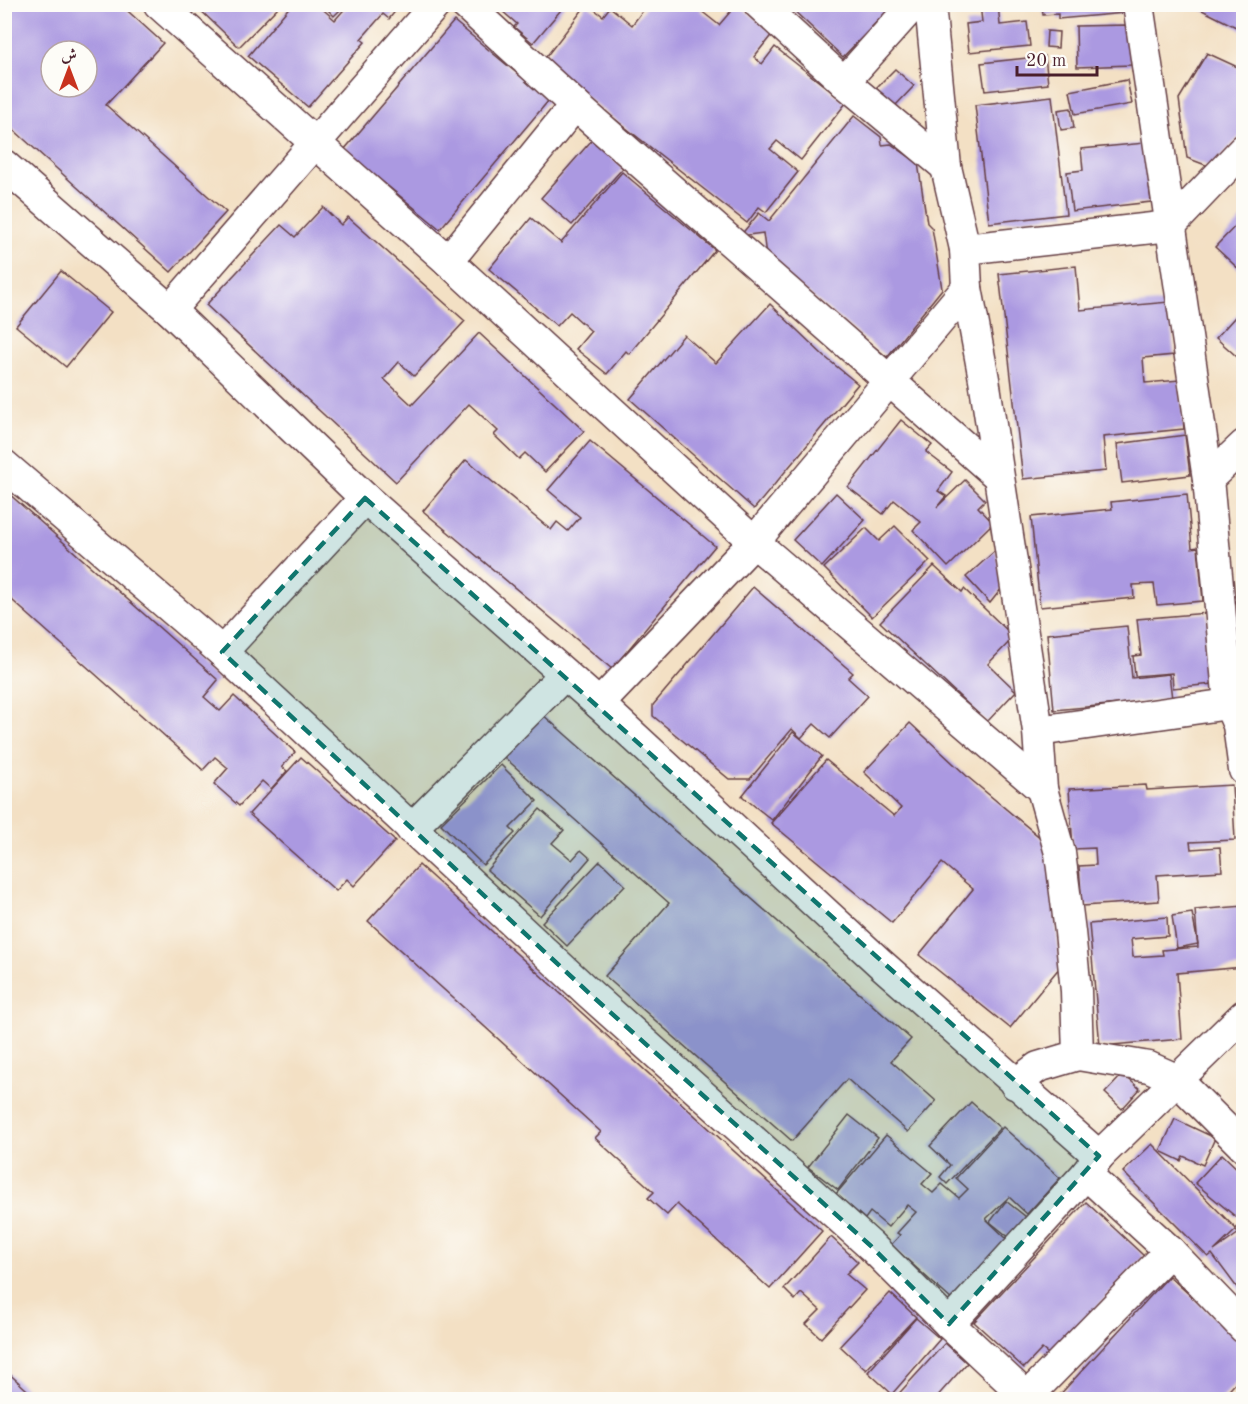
<svg xmlns="http://www.w3.org/2000/svg" width="1248" height="1404" viewBox="0 0 1248 1404" font-family="'Old Standard TT',Amiri,serif">
	<style>
		.building { fill: #ab99e1; fill-rule: evenodd }
		.lines { fill: none; stroke-linecap: round; stroke-linejoin: round }
		.street-casing { stroke: #633c42; stroke-width: 33 }
		.street { stroke: #fff; stroke-width: 30 }
		.marked { fill: #0f766e; fill-opacity: 0.2; stroke: #0f766e; stroke-width: 4.5; stroke-dasharray: 12 8; stroke-linejoin: round }
	</style>
	<rect width="100%" height="100%" fill="#fdfcf7"/>
	<filter id="ink" filterUnits="userSpaceOnUse"><feTurbulence type="fractalNoise" baseFrequency=".0167" numOctaves="2"/><feDisplacementMap in="SourceGraphic" scale="12" xChannelSelector="R" yChannelSelector="G"/><feConvolveMatrix kernelMatrix="1 2 1 2 8 2 1 2 1" color-interpolation-filters="sRGB"/></filter>
	<filter id="wash" filterUnits="userSpaceOnUse"><feTurbulence type="fractalNoise" baseFrequency=".008" numOctaves="4" result="noise"/><feDisplacementMap in="SourceGraphic" scale="24" xChannelSelector="R" yChannelSelector="G"/><feGaussianBlur stdDeviation="1.35" result="paint"/><feColorMatrix in="noise" values="0 0 0 0 0 0 0 0 0 0 0 0 0 0 0 0 0 1.4 0 .05"/><feComposite in="paint" operator="in"/></filter>
	<g filter="url(#wash)">
		<rect width="100%" height="100%" fill="#f3e0c4"/>
		<g id="blocks">
			<!-- building -->
			<g class="building">
				<path d="M4 4H120L163 43 106 105 226 212 171 272 4 121ZM51 51H87V87H51Z"/>
				<path d="M194 4H281L239 47Z"/>
				<path d="M292 4H317L335 20 349 4H401L389 19 383 14 361 39 365 42 308 107 248 56Z"/>
				<path d="M322 4H346L334 16Z"/>
				<path d="M494 4H566L533 43 514 27 517 24Z"/>
				<path d="M587 4 603 16 610 7 632 25 648 4H705L700 10 719 25 737 4 773 33 754 57 762 64 775 47 846 103 801 160 777 141 770 149 798 172 766 212 759 207 747 223 542 62Z"/>
				<path d="M787 4H885L889 9 843 57Z"/>
				<path d="M980 4H998L1000 25 1027 22 1030 46 969 52 966 24 982 22Z"/>
				<path d="M1042 4H1124L1125 13 1058 19V14L1043 15Z"/>
				<path d="M1190 4H1244V31Z"/>
				<path d="M454 21 549 100 440 229 344 150Z"/>
				<path d="M1129 25 1131 65 1077 67 1076 26Z"/>
				<path d="M1047 31 1059 32 1058 48 1046 47Z"/>
				<path d="M1207 53 1244 70V132L1211 167 1187 158 1179 99Z"/>
				<path d="M1045 56 1048 84 985 91 981 63Z"/>
				<path d="M895 69 914 86 895 106 876 88Z"/>
				<path d="M1127 80 1132 104 1075 114 1070 91Z"/>
				<path d="M1052 96 1066 214 989 223 975 105Z"/>
				<path d="M1071 108 1074 128 1061 130 1058 110Z"/>
				<path d="M854 116 881 137 882 145 891 144 918 163 927 223 932 228 940 276 942 289 887 357 808 293 768 270 763 233 740 236 759 213 769 221Z"/>
				<path d="M592 140 623 168 572 225 541 198Z"/>
				<path d="M1145 143 1151 202 1072 211 1067 172 1083 170 1081 149Z"/>
				<path d="M622 172 715 250 629 354 626 351 607 374 576 349 591 331 570 312 557 326 489 269 531 218 561 243Z"/>
				<path d="M323 207 341 225 348 217 465 321 414 376 399 362 384 379 412 405 479 333 584 431 545 472 525 453 519 459 494 435 498 431 469 404 396 482 206 305 281 225 295 237Z"/>
				<path d="M1244 217V274L1215 247Z"/>
				<path d="M1076 266 1080 310 1169 302 1174 355 1143 358 1145 383 1180 380 1184 429 1103 437 1106 471 1023 479 999 274Z"/>
				<path d="M61 271 111 312 66 367 16 326Z"/>
				<path d="M770 304 825 357 858 384 754 509 630 399 684 335 716 363Z"/>
				<path d="M1244 307V363L1216 338Z"/>
				<path d="M901 420 932 445 926 452 952 472 938 491 946 496 937 507 965 480 985 500 978 507 993 523 948 567 913 530 921 522 894 500 883 514 848 487Z"/>
				<path d="M1185 435 1190 475 1122 483 1117 444Z"/>
				<path d="M590 441 715 546 612 669 423 511 466 460 551 530 557 522 568 531 580 517 548 490Z"/>
				<path d="M7 492 218 680 204 697 220 711 234 696 295 752 282 767 287 771 271 789 262 781 239 806 214 784 228 768 215 757 203 770 4 593V495Z"/>
				<path d="M836 493 865 520 822 567 793 540Z"/>
				<path d="M1187 494 1192 548 1198 547 1203 601 1157 605 1154 584 1133 585 1134 598 1040 607 1031 517 1112 509 1111 502Z"/>
				<path d="M895 526 930 561 872 617 824 568 866 528 879 541Z"/>
				<path d="M996 550 1002 588 990 603 966 577Z"/>
				<path d="M934 566 962 592 964 589 1014 637 988 664 1016 691 987 722 880 622Z"/>
				<path d="M753 587 853 673 848 678 868 696 830 738 814 724 801 738 792 729 750 779H729L653 716V705Z"/>
				<path d="M1207 613 1213 684 1173 688 1172 673 1135 676 1133 656 1141 655 1137 619Z"/>
				<path d="M1127 626 1132 678 1169 674 1172 699 1054 710 1047 634Z"/>
				<path d="M542 714 911 1039 891 1061 936 1101 908 1132 847 1079 792 1141 605 976 669 903 504 757Z"/>
				<path d="M910 723 969 778 1049 845 1060 967 1010 1028 919 955 973 889 942 863 892 923 771 823 826 760 894 816 901 808 864 772Z"/>
				<path d="M793 732 822 756 772 820 742 796Z"/>
				<path d="M301 757 395 841 354 886 347 879 336 891 249 814Z"/>
				<path d="M501 765 537 801 510 828 515 833 483 865 441 824Z"/>
				<path d="M1146 785 1147 790 1232 785 1235 840 1190 842 1191 849 1220 847 1222 871 1157 875 1159 901 1082 906 1079 866 1096 865 1095 848 1073 849 1069 789Z"/>
				<path d="M540 809 564 830 552 843 572 860 581 850 590 858 540 916 487 870Z"/>
				<path d="M600 861 625 885 567 946 542 922Z"/>
				<path d="M419 865 822 1231 770 1289 677 1204 667 1215 648 1198 654 1192 595 1138 601 1132 368 921Z"/>
				<path d="M1244 906V967L1177 973 1182 1039 1100 1046 1089 924 1167 917 1168 936 1131 939 1133 957 1163 955 1162 950 1198 947 1195 910Z"/>
				<path d="M1192 913 1198 944 1177 948 1172 916Z"/>
				<path d="M1123 1074 1140 1089 1122 1109 1105 1093Z"/>
				<path d="M971 1102 1000 1128 947 1184 940 1177 950 1165 930 1146Z"/>
				<path d="M849 1115 878 1138 838 1190 808 1167Z"/>
				<path d="M1175 1119 1215 1138 1203 1165 1183 1156 1181 1161 1160 1151Z"/>
				<path d="M1003 1127 1060 1178 1027 1214 1009 1197 986 1219 1008 1240 953 1301 891 1245 900 1235 897 1233 916 1212 907 1205 888 1227 870 1212 865 1219 836 1194 886 1135 932 1173 922 1184 933 1193 942 1184 959 1198 968 1189 956 1178Z"/>
				<path d="M1152 1144 1236 1229 1244 1220V1297L1212 1254 1208 1257 1123 1172ZM1236 1230 1239 1233 1214 1251Z"/>
				<path d="M1222 1154 1244 1175V1209L1236 1217 1195 1183Z"/>
				<path d="M1006 1201 1026 1217 1010 1238 990 1222Z"/>
				<path d="M1086 1202 1144 1256 1051 1356 1042 1349 1024 1368 974 1322Z"/>
				<path d="M831 1237 858 1262 846 1274 865 1290 821 1338 806 1324 820 1310 801 1293 795 1300 784 1289Z"/>
				<path d="M1169 1276 1244 1345V1374L1220 1400H1055Z"/>
				<path d="M890 1293 916 1317 866 1370 840 1346Z"/>
				<path d="M916 1318 940 1339 892 1394 868 1372Z"/>
				<path d="M945 1343 967 1363 934 1400 920 1397 918 1400H893Z"/>
				<path d="M4 1369 38 1400H4Z"/>
			</g>
		</g>
	</g>
	<g filter="url(#ink)">
		<use href="#blocks" fill-opacity="0" stroke="#633c42" stroke-width="1.5"/>
		<g class="lines">
			<defs>
				<g id="street">
					<path d="M159 4 448 261 754 542 1042 789"/>
					<path d="M465 4 575 105 998 476"/>
					<path d="M759 4 844 82 946 167"/>
					<path d="M930 4 946 167 965 249 967 288 984 379 1038 731 1042 789 1060 853 1070 932 1076 991 1078 1055 1038 1067 1015 1084"/>
					<path d="M1138 4 1208 479 1229 704 1238 725 1244 770"/>
					<path d="M844 82 914 4"/>
					<path d="M4 165 170 310 365 498 599 704 881 964 1099 1156"/>
					<path d="M965 249 1170 226 1244 149"/>
					<path d="M448 261 575 105"/>
					<path d="M170 310 436 4"/>
					<path d="M4 465 222 652 590 994 871 1246 949 1324 1030 1400"/>
					<path d="M1208 479 1244 445"/>
					<path d="M222 652 365 498"/>
					<path d="M599 704 754 542 967 288"/>
					<path d="M1038 731 1229 704"/>
					<path d="M411 829 564 675"/>
					<path d="M1244 1015 1099 1156 1086 1174 1170 1251 1244 1328"/>
					<path d="M1078 1055 1149 1067 1176 1079 1244 1147"/>
					<path d="M949 1324 1086 1174"/>
					<path d="M1027 1397 1170 1251"/>
				</g>
			</defs>
			<!-- street casing -->
			<use href="#street" class="street-casing"/>
			<!-- street -->
			<use href="#street" class="street"/>
		</g>
	</g>
	<!-- marked area -->
	<path class="marked" d="M365 498 1099 1156 949 1324 871 1246 590 994 222 652Z"/>
	<!-- margin -->
	<rect width="1248" height="1404" fill="none" stroke="#fdfcf7" stroke-width="24"/>
	<!-- north arrow -->
	<g transform="translate(69 69)"><circle r="28" fill="#fdfcf7" stroke="#b5a4a5" stroke-width="1.5"/>
	<path d="M0-4.5L10 22L0 15L-10 22Z" fill="#c8321e"/>
	<text y="-9" font-size="16" font-weight="bold" text-anchor="middle" fill="#4a1f2b">ش</text>
	</g>
	<!-- scale -->
	<path d="M1017 66v9h80v-9" fill="none" stroke="#4a1f2b" stroke-width="3"/>
	<text x="1026" y="66" font-size="18" fill="#4a1f2b" stroke="#fdfcf7" stroke-width="4.5" paint-order="stroke">20 m</text>
</svg>
